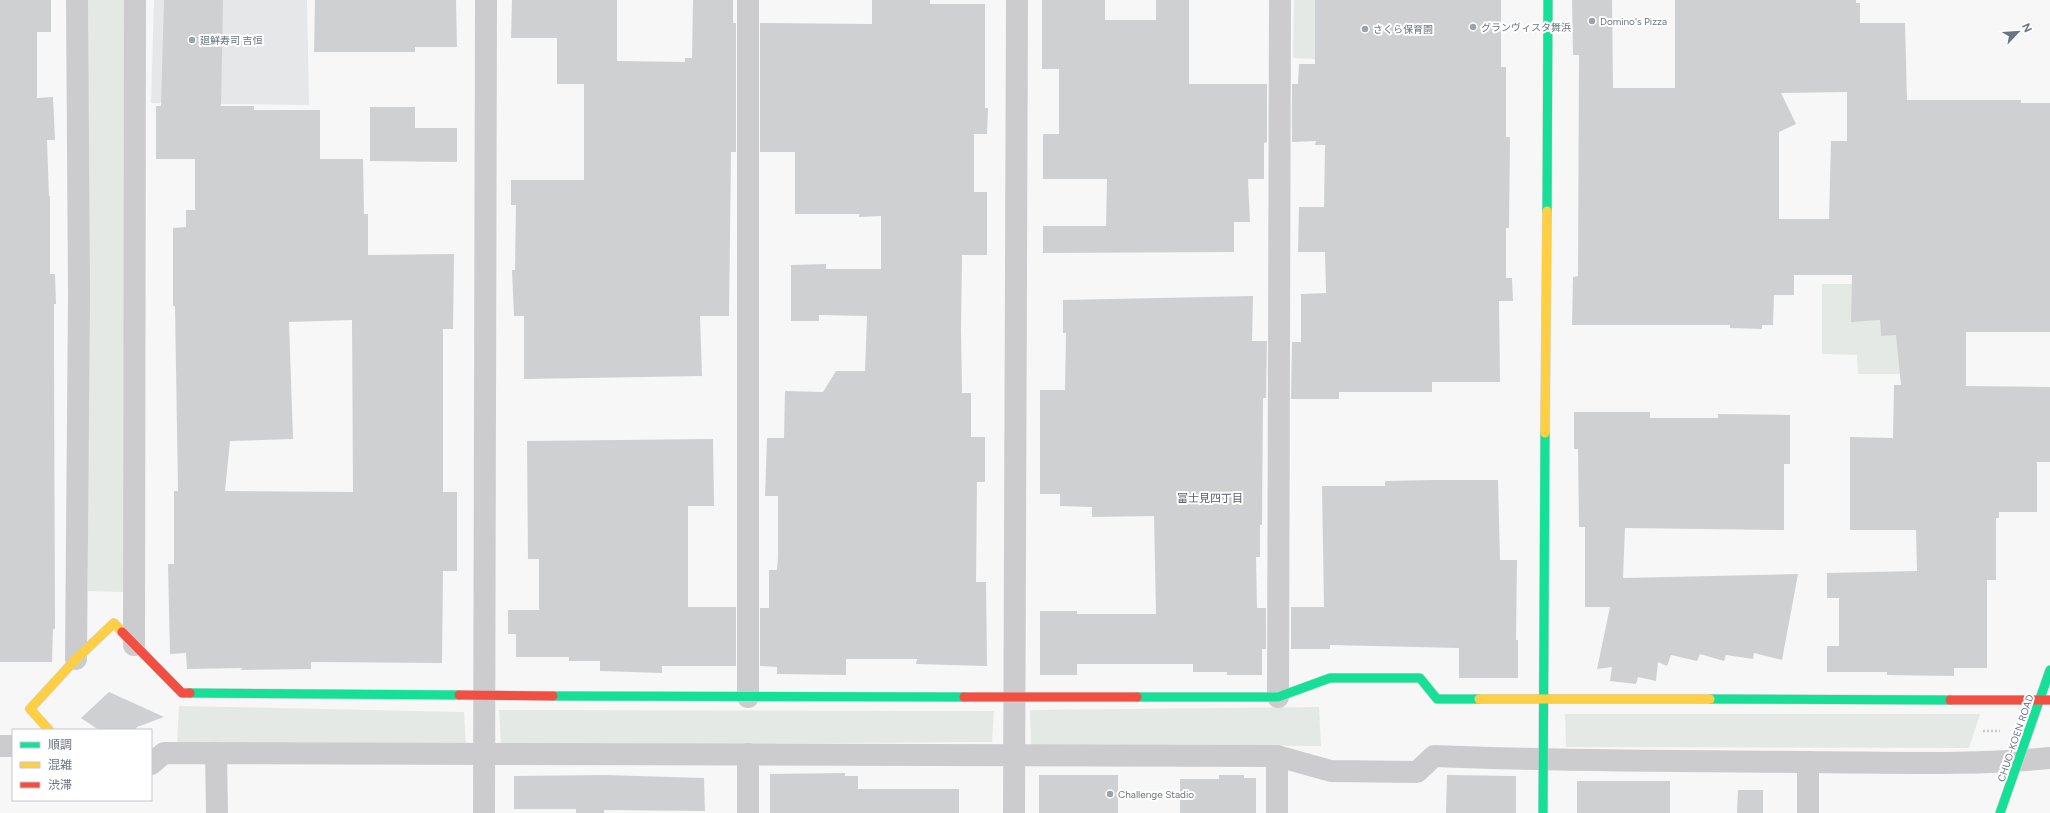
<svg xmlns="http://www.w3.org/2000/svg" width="2050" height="813" viewBox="0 0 2050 813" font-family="Figtree,'Noto Sans JP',sans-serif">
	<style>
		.built { fill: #e6e7e8 }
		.green { fill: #e5e9e5 }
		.building { fill: #cfd0d1; fill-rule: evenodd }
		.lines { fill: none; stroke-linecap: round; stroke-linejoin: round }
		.fast-casing { stroke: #d4d5d5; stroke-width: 10 }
		.slow-casing { stroke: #d4d5d5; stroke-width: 10 }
		.jam-casing { stroke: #d4d5d5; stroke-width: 10 }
		.path { stroke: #c9cacb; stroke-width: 2.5; stroke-dasharray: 2 2; stroke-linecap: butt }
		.street { stroke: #ccccce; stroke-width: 22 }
		.fast { stroke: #16e098; stroke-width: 9 }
		.slow { stroke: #ffcf43; stroke-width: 9 }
		.jam { stroke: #f24e42; stroke-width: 9 }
		.poi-dot { fill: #9ca2ac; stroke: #fff; stroke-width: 1.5 }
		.labels { text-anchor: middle; stroke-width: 4; stroke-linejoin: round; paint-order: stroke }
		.poi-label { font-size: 10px; fill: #6b7484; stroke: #fff; text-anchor: start }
		.street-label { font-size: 10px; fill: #6b7484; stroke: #fff }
		.neighbourhood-label { font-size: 11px; fill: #585e6a; stroke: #fff }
	</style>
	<rect width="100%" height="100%" fill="#f7f7f7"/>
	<!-- built -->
	<path class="built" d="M154 0H307L309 105 151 103Z"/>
	<!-- green -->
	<g class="green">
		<path d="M84 0H125L124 592 88 591Z"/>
		<path d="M1294 0H1315V59L1293 58Z"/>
		<path d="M1822 284H1852V321L1880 320 1881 335H1896L1935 374H1858L1857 355 1822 354Z"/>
		<path d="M179 706 464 712 466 747H177Z"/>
		<path d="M1319 707 1321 746 1031 745 1030 710Z"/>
		<path d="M499 710 994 711 992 742 501 745Z"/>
		<path d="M1565 714H1980L1969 748 1566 747Z"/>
	</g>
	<!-- building -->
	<g class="building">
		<path d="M0 0H51V32H37V98L53 97 55 140H47L49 196H50V274H55L56 304H54V351L55 629H53L52 662H0Z"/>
		<path d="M164 0H223L221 106H254V110H320V159H363L364 214H368V255L454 254 453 329H443V492H457V571H443L442 663 311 662V669L240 670 243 668 187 669 186 653 170 654 168 564H174V491H178L175 306H173V228L186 227V210H195V159H156V106H161ZM352 320 353 492 225 491 230 441 293 439 289 322Z"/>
		<path d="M315 0H456L457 47H415V52H314Z"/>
		<path d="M512 0H617V61L685 62V58H692L693 0H733V23H736V152H731L729 316H700L702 376 524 379V316H514L512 270H515L516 205H511V180H584V84H557V38H511Z"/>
		<path d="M872 0H930V4H985V108H988L987 134H974V192H987V255H962L961 329 962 393H971V437H985V482H977L976 582H986L987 666 916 664 917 659H846V675L777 674V667L760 666V608H769V570H777L778 557V496H765L767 438H784L785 391 823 392 836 371H865L867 316 819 315V321H791V265L826 264V269H881V216L859 217V214H795V152H760V23L872 24Z"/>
		<path d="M1042 0H1105V20H1156V0H1189V84H1267V142L1264 143V179H1248L1250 222H1234V252L1043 253V226H1106L1107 179H1043V134H1059V69H1042Z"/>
		<path d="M1315 0H1501V67H1506V137H1510L1509 228H1506V278H1512L1513 301H1499L1500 382H1432V392H1339V399H1291L1292 342H1301V294L1326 293 1325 252H1298L1299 207H1324L1325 145H1315L1316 141 1292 142V84H1298L1299 64H1315Z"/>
		<path d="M1572 0H1612L1613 88H1675V0H1856V3H1860V23H1905L1907 100H2021V103H2050V332H1966V386L2050 387V462H2037V512H1999V518H1996V580H1987V668H1954V676L1887 675V672H1827V646H1839V598H1827V573L1917 571 1916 530H1850V437L1893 438 1894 385H1901L1896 335 1881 336 1880 320 1851 322 1852 275H1794V295H1774L1773 325H1762V329L1730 328V325H1572L1573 277 1578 276 1579 55H1573ZM1847 92V141H1831L1829 219H1779V132L1796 124 1781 93Z"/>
		<path d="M370 107H415V128H457V162L370 161Z"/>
		<path d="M1253 296 1252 341H1267L1266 398H1263L1262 525H1260V557H1256L1257 608H1266V649H1262V675H1227V672H1193V664H1077V675H1040V611H1077V614H1156L1154 516 1092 517V507L1060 506V494H1040V390H1065L1066 333H1063V300Z"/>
		<path d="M1574 412H1650V418H1718V414L1790 415V464H1784V530L1625 528 1623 578 1798 574 1782 660 1754 653 1753 659 1726 655 1724 661 1700 654 1697 661 1671 655 1667 666 1658 662 1656 681 1638 677 1636 684 1610 681 1612 667 1597 669 1610 607H1585V527H1579L1578 449H1574Z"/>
		<path d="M713 439 714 506H688V607H736V666H662V673L600 671V661H569V657H516V634H508V610H539V559H528L527 441Z"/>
		<path d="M1433 480H1498L1500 560H1517L1516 640H1518V678H1459V648L1330 645V649H1291V607H1324L1322 486H1385V481Z"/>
		<path d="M109 692 140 706 164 717 137 727 135 730H99L81 718Z"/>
		<path d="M845 773V776H858V789H959V813H770V774Z"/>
		<path d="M604 775 704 778 705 811 604 810V813H576V809H514V776Z"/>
		<rect x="1039" y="775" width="79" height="38"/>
		<path d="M1219 775H1244V778H1256V813H1180V779H1219Z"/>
		<path d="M1447 775 1516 776V813H1446Z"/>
		<rect x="1577" y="781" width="93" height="32"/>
		<path d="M1738 790H1763V813H1737Z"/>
	</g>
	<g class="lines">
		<defs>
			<g id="fast">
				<path d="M1547 211 1548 0"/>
				<path d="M190 693 459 695"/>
				<path d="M553 696 964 697"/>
				<path d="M1137 697H1278L1330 678H1420L1437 699H1479"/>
				<path d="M1710 699 1950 700"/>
				<path d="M1543 813 1545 433"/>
				<path d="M2000 813 2050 670"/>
			</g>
			<g id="slow">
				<path d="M1545 433 1547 211"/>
				<path d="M1479 699H1710"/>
				<path d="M49 730 30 709 76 659 114 623 122 632"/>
			</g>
			<g id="jam">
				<path d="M122 632 182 693H190"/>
				<path d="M459 695 553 696"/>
				<path d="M964 697H1137"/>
				<path d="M1950 700H2050"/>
			</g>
		</defs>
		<!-- fast casing -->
		<use href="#fast" class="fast-casing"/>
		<!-- slow casing -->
		<use href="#slow" class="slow-casing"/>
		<!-- jam casing -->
		<use href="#jam" class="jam-casing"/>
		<!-- path -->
		<path class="path" d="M1983 731H2000"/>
		<!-- street -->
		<g class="street">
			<path d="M134 645 135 0"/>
			<path d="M76 659 79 294 77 0"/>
			<path d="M748 697V0"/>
			<path d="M1278 697 1280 0"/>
			<path d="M0 746H13"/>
			<path d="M216 753 217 813"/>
			<path d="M1277 756V813"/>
			<path d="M151 764 164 753 1277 756 1331 771 1417 772 1434 756C1556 761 1677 761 1799 762 1883 762 1967 766 2050 758"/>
			<path d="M484 813 486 0"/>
			<path d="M748 813V754"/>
			<path d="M1014 813 1017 0"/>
			<path d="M1808 813V762"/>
		</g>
		<!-- fast -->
		<use href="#fast" class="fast"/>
		<!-- slow -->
		<use href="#slow" class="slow"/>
		<!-- jam -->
		<use href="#jam" class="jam"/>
	</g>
	<!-- markers -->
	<g class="poi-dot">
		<circle cx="1592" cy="21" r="4"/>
		<circle cx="1473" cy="27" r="4"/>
		<circle cx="1365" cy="29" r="4"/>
		<circle cx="192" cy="40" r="4"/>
		<circle cx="1110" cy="794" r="4"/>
	</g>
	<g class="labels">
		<!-- poi labels -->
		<g class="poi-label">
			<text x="1600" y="25">Domino's Pizza</text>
			<text x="1481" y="31">グランヴィスタ舞浜</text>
			<text x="1373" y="33">さくら保育園</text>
			<text x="200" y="44">廻鮮寿司 吉恒</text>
			<text x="1118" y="798">Challenge Stadio</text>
		</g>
		<!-- street labels -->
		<g class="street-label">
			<text transform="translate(2015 738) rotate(-71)" y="4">CHUO-KOEN ROAD</text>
		</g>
		<!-- neighbourhood labels -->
		<g class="neighbourhood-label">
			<text x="1210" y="502">富士見四丁目</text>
		</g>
	</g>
	<!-- legend -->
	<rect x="12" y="729" width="140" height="72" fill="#ffffff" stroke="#c4c7ce"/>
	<rect x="20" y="742" width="20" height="6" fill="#16e098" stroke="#c4c7ce"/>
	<text x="48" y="749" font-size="12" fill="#6b7484">順調</text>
	<rect x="20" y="762" width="20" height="6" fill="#ffcf43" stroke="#c4c7ce"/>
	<text x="48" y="769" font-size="12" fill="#6b7484">混雑</text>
	<rect x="20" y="782" width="20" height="6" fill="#f24e42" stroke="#c4c7ce"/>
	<text x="48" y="789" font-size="12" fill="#6b7484">渋滞</text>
	<!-- north arrow -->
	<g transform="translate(2018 32) rotate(65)" stroke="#ffffff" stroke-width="3" paint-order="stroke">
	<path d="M0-3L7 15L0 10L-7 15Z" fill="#6b7484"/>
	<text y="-6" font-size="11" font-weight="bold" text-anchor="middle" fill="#6b7484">N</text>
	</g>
</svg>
